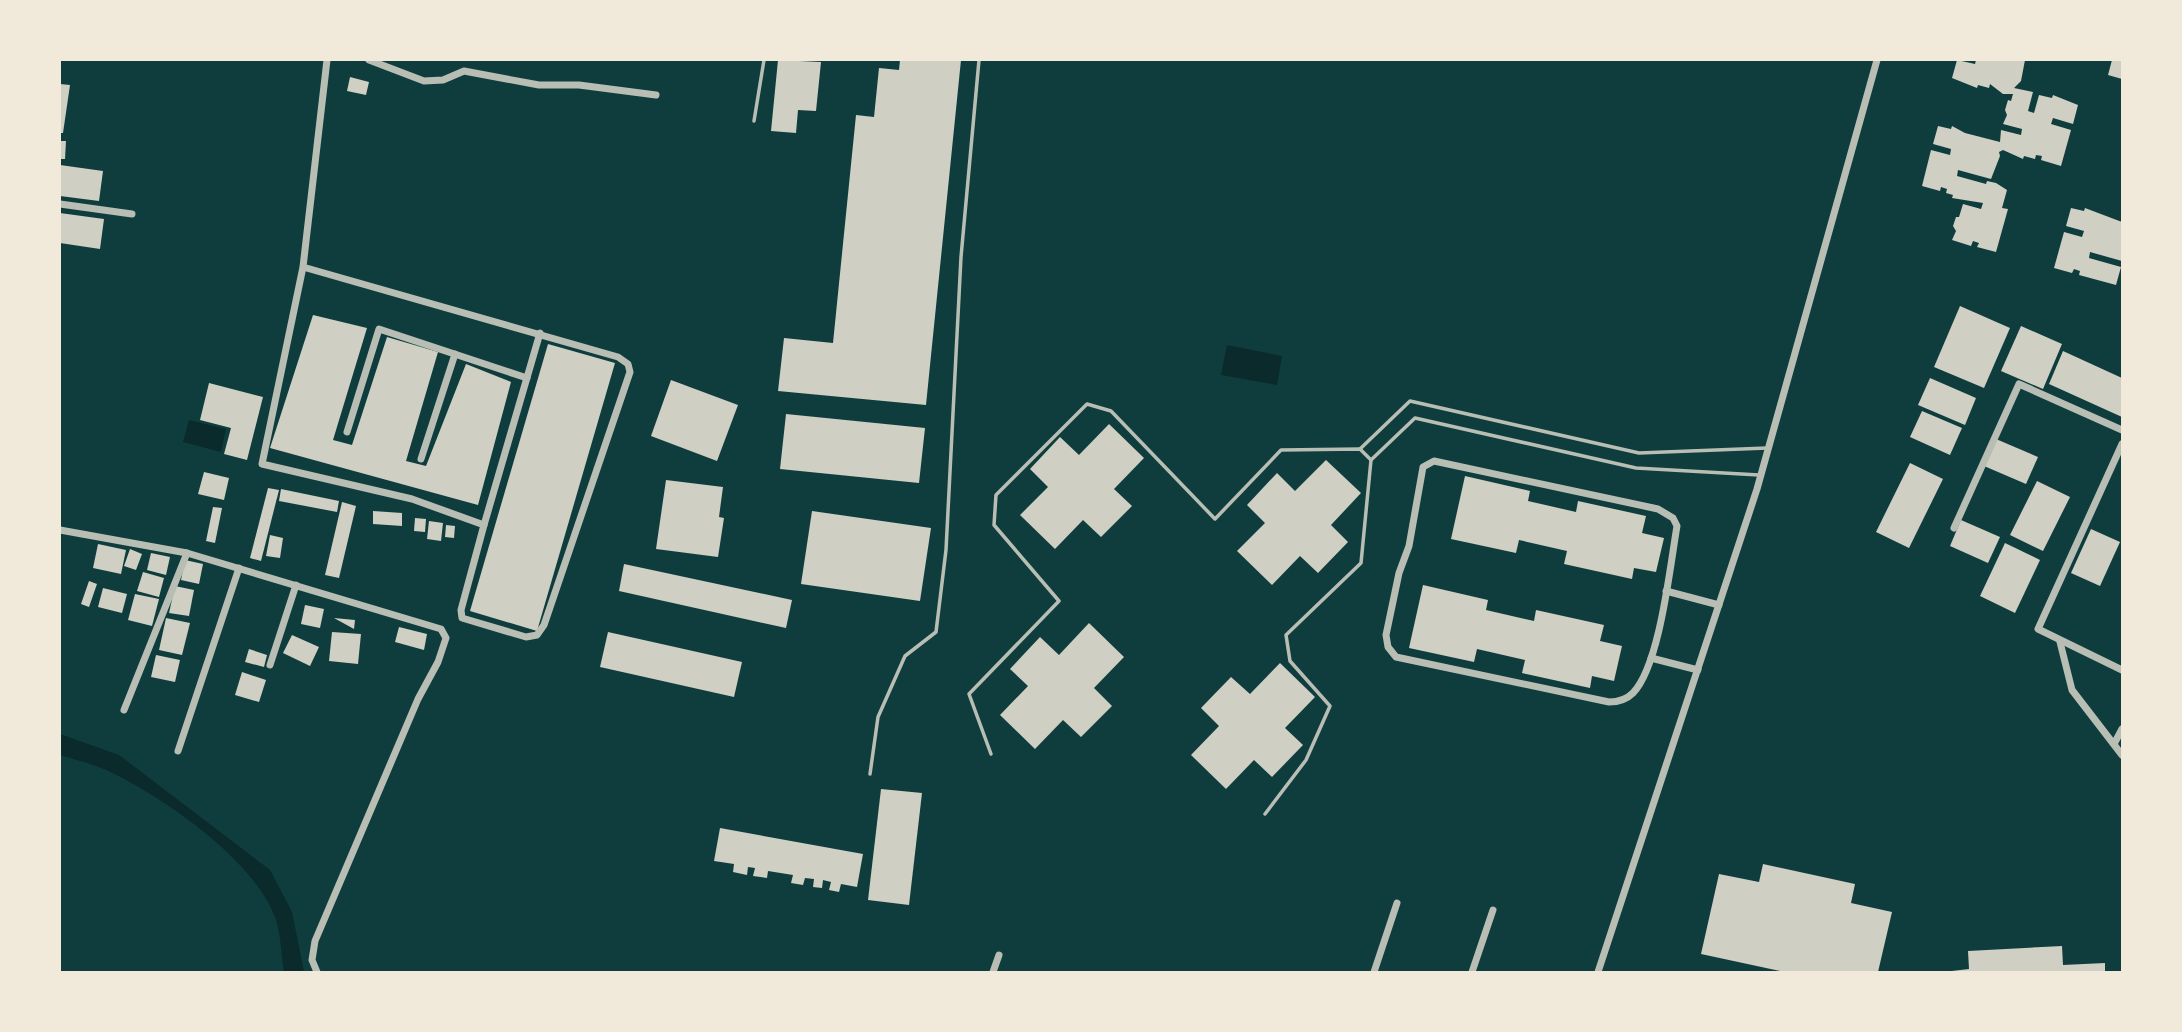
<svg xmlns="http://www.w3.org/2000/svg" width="2182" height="1032" viewBox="0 0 2182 1032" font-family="'Source Sans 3',sans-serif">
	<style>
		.water { fill: #0a2a2b }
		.building { fill: #cfcfc3 }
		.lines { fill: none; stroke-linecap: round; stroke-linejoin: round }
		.service { stroke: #b8beb3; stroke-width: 3.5 }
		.minor { stroke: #b8beb3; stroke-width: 7 }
	</style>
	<rect width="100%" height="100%" fill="#0f3d3e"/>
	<!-- water -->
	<g class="water">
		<path d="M1227 345 1282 356 1277 385 1221 375Z"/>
		<path d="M189 420 226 429 221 452 183 442Z"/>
		<path d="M60 734 119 755 270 870 292 912 304 972H284C280 950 282 931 272 910 247 855 159 794 106 770 91 763 75 760 60 755Z"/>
	</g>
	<!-- building -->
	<g class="building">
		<path d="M778 60 821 62 816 111 798 110 796 133 771 131Z"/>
		<path d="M900 60H961L926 405 778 391 784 338 833 343 856 115 874 117 879 68 899 70Z"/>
		<path d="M1957 60 1975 64 1976 60H2025L2021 81 2014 88 2033 92 2028 111 2034 113 2039 95 2052 98 2053 95 2078 105 2073 124 2053 118 2051 124 2071 130 2061 166 2041 160 2042 156 2036 155 2035 159 2024 156 2023 159 2003 150 1999 152 2000 156 1991 179 1958 170 1957 176 1986 184 1987 181 1996 183 2007 190 2002 208 2008 209 1996 252 1977 247 1979 243 1973 241 1971 246 1952 240 1956 231 1953 226 1956 217H1959L1963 204 1981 209 1983 203 1952 198 1953 195 1946 193 1947 189 1941 187 1940 191 1922 186 1931 150 1950 155 1951 149 1933 144 1938 126 1951 129 1952 126 1965 133 2000 142 2001 130 2021 135 2022 129 2003 124 2007 115 2005 110 2008 100 2011 101 2013 94H2003L1990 84 1989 88 1978 85 1977 88 1952 78Z"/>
		<path d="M2112 60H2122V79L2108 75Z"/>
		<path d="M350 77 369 82 366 95 347 91Z"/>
		<path d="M60 84 70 85 63 133H60Z"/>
		<path d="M60 141H66L65 159H60Z"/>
		<path d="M60 165 103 171 99 201 60 196Z"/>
		<path d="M2071 208 2084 211 2085 208 2122 222V261L2090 252 2089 258 2121 267 2116 285 2079 275 2080 271 2074 269 2072 273 2054 268 2064 232 2082 237 2084 231 2066 226Z"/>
		<path d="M60 213 104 219 100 249 60 243Z"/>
		<path d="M1960 306 2010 328 1984 388 1934 367Z"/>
		<path d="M313 315 367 328 333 440 352 445 387 337 438 352 406 461 426 466 466 364 511 382 478 505 270 448Z"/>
		<path d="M2021 326 2062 344 2043 389 2001 371Z"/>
		<path d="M548 344 615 363 537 631 470 611Z"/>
		<path d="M2063 351 2122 378V417L2049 384Z"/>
		<path d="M1930 378 1976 398 1965 425 1918 405Z"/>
		<path d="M671 380 738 405 717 461 651 436Z"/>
		<path d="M209 383 263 397 247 460 224 454 231 428 200 420Z"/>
		<path d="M1922 411 1962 428 1950 455 1910 437Z"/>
		<path d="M786 414 925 428 919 483 780 469Z"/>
		<path d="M1109 424 1144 458 1114 489 1132 506 1101 537 1083 520 1055 549 1020 515 1048 487 1030 469 1060 437 1079 455Z"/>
		<path d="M1996 439 2038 457 2026 484 1984 466Z"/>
		<path d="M1326 460 1361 493 1331 525 1348 542 1318 573 1300 556 1272 585 1237 551 1265 523 1247 505 1277 473 1295 491Z"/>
		<path d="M1910 463 1943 479 1909 548 1876 532Z"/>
		<path d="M204 472 229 478 224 500 198 494Z"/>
		<path d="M1465 476 1530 491 1528 501 1576 512 1578 501 1646 516 1642 533 1664 538 1656 572 1634 568 1632 579 1564 564 1567 551 1519 540 1516 553 1451 539Z"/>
		<path d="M666 480 723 487 719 517 724 518 718 557 656 549Z"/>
		<path d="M2037 481 2070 497 2043 551 2010 535Z"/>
		<path d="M268 488 279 490 261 561 250 558Z"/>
		<path d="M281 489 339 501 337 512 279 501Z"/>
		<path d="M342 502 356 506 339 578 325 575Z"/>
		<path d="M213 507 222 508 215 543 206 541Z"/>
		<path d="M373 511 402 513V526L373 524Z"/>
		<path d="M812 511 931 528 920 601 801 584Z"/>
		<path d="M415 518 426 519 425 532 414 531Z"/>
		<path d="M1961 520 2000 537 1988 563 1950 546Z"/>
		<path d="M429 521 443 523 441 541 427 539Z"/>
		<path d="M446 525 455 526 454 538 445 537Z"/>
		<path d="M2091 529 2120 542 2100 586 2071 573Z"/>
		<path d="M270 535 283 538 280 558 266 556Z"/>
		<path d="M2005 543 2040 560 2015 613 1980 596Z"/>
		<path d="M98 544 126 550 121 574 93 568Z"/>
		<path d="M130 549 142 554 136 570 124 566Z"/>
		<path d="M151 553 170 557 166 575 147 570Z"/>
		<path d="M185 560 203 564 199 584 181 580Z"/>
		<path d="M624 564 792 600 786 628 619 591Z"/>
		<path d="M143 572 164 578 159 597 137 591Z"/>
		<path d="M89 581 97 584 89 607 81 604Z"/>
		<path d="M1423 585 1488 600 1486 610 1534 621 1536 610 1604 625 1600 641 1622 646 1614 681 1592 676 1590 688 1522 673 1525 660 1477 649 1474 662 1409 648Z"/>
		<path d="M175 586 194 590 189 616 169 613Z"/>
		<path d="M103 588 127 594 122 613 98 607Z"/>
		<path d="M135 594 159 599 152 626 128 620Z"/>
		<path d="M305 605 324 609 320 628 301 624Z"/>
		<path d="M166 618 190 623 182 655 159 650Z"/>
		<path d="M334 618 355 620 354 629Z"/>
		<path d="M1089 623 1124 657 1094 688 1112 706 1081 737 1063 720 1035 749 1000 715 1028 686 1010 669 1040 637 1059 655Z"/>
		<path d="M399 627 427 634 424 650 395 642Z"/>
		<path d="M332 632 361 634 358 664 329 661Z"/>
		<path d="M608 632 742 662 734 697 600 667Z"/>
		<path d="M292 635 319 647 310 666 283 653Z"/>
		<path d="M249 649 267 655 264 667 245 662Z"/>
		<path d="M156 655 180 660 175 682 151 677Z"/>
		<path d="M1280 663 1315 697 1285 728 1303 745 1272 777 1254 760 1226 789 1191 755 1219 726 1201 708 1231 677 1250 694Z"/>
		<path d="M242 672 266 680 259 702 235 695Z"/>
		<path d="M881 789 922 793 909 905 868 900Z"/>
		<path d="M720 828 863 854 857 887 841 884 839 892 829 890 831 882 823 880 822 888 813 887 814 879 805 878 803 885 791 883 793 875 768 871 767 878 753 876 755 868 748 867 747 875 733 872 734 864 714 861Z"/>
		<path d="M1763 864 1855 884 1851 903 1892 912 1878 972H1785L1701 954 1719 874 1759 882Z"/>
		<path d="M2062 946 2063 965 2105 963V972H1943L1969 969 1968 951Z"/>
	</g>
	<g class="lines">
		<!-- service -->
		<g class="service">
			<path d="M754 121 764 60"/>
			<path d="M1360 449 1410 401 1639 453 1767 448"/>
			<path d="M991 754 969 694 1059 601 994 525 996 495 1087 404 1111 411 1215 519 1281 450 1360 449 1371 460"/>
			<path d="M870 774 878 717 905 656 936 632 946 550 961 257 979 60"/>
			<path d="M1265 814 1306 760 1330 706 1290 661 1286 635 1361 563 1371 460 1415 418 1636 468 1759 475"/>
		</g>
		<!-- minor -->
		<g class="minor">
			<path d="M369 60 424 81 443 80 464 71 539 85H579L656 95"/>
			<path d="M60 204 132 214"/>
			<path d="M303 267 618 357 628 364 630 372 544 625 537 635 526 637 462 618 461 610 484 525 412 499 262 464 303 267 327 60"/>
			<path d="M347 432 379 329 527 378"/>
			<path d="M2122 444 2038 629 2122 670"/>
			<path d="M421 459 455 354"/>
			<path d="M1434 461 1658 509 1673 518 1677 526C1670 566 1660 665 1633 693 1626 700 1618 702 1609 702L1396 657 1388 647 1386 635 1399 573 1409 546 1423 467Z"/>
			<path d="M484 525 540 333"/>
			<path d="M1954 528 2019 384 2122 430"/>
			<path d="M60 530 187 553 441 629 446 638 438 662 418 699 315 941 312 960 317 972"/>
			<path d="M1666 591 1719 605"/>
			<path d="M2060 642 2072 690 2122 755"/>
			<path d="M1651 658 1698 670"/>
			<path d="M270 665 296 585"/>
			<path d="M124 710 187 553"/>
			<path d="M2114 744 2122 729"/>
			<path d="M178 751 239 568"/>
			<path d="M993 972 999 955"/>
			<path d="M1374 972 1397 903"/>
			<path d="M1472 972 1493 910"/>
			<path d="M1598 972 1757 489 1877 60"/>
		</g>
	</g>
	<!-- border -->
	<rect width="2182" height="1032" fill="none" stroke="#f1e9da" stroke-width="122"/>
</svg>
